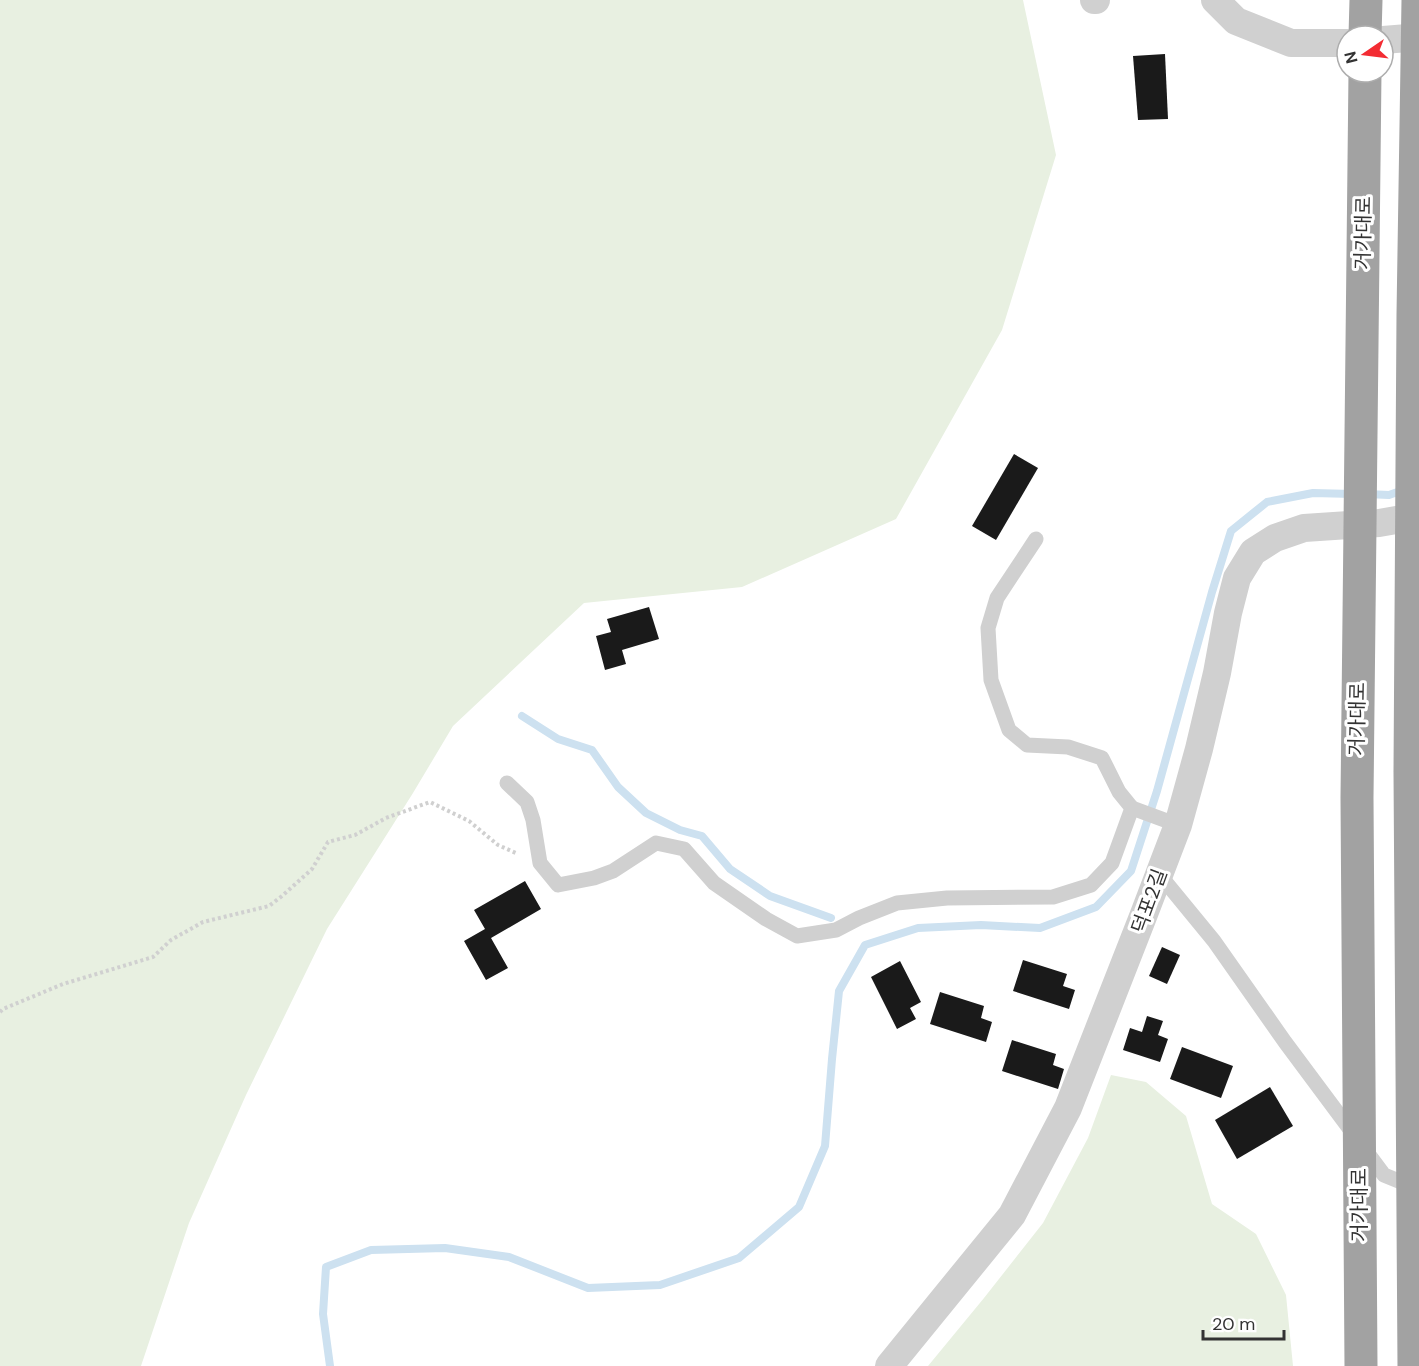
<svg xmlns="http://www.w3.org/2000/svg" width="1419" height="1366" viewBox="0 0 1419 1366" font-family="'DM Sans','Noto Sans KR',sans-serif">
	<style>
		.green { fill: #e8f0e1 }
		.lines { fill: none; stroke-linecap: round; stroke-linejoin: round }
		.stream { stroke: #cde1f0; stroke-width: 8 }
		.building { fill: #1a1a1a }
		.path { stroke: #d0d0d0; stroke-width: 4; stroke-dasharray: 3 3; stroke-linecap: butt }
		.service { stroke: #d0d0d0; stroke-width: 15 }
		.minor { stroke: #d0d0d0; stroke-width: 28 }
		.trunk { stroke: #a2a2a2; stroke-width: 33 }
		.trunk-bridge { stroke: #a2a2a2; stroke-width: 33 }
		.labels { text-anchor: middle; stroke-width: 6; stroke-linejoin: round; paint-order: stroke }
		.street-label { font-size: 20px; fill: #333; stroke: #fff }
	</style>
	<rect width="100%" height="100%" fill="#fff"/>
	<!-- green -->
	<g class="green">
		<path d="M0 0H1023L1056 155 1002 330 896 519 742 587 584 603 453 726 413 793 327 929 246 1095 189 1223 141 1366H0Z"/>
		<path d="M1111 1075 1146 1082 1186 1116 1212 1204 1256 1234 1286 1295 1293 1366H928L984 1298 1043 1223 1088 1138Z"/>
	</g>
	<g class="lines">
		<!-- stream -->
		<g class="stream">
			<path d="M1366 494 1389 495 1406 489"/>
			<path d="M522 716 558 739 592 750 618 787 646 813 680 830 702 836 730 869 770 896 831 918"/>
			<path d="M330 1366 323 1314 326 1267 371 1250 445 1248 509 1257 588 1288 660 1285 739 1258 799 1207 825 1146 832 1059 839 991 865 945 918 928 981 925 1040 928 1096 907 1131 871 1157 791 1212 592 1231 531 1267 502 1313 493 1353 494"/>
		</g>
	</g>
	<!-- building -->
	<g class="building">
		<path d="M1165 54 1168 119 1138 120 1133 56Z"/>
		<path d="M1014 454 1038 468 996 540 972 526Z"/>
		<path d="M649 607 659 639 622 650 626 664 605 670 596 636 611 632 607 619Z"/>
		<path d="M525 881 541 909 491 938 508 968 486 980 464 941 485 929 474 910Z"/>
		<path d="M1162 947 1180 955 1167 984 1149 976Z"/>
		<path d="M1023 960 1067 974 1063 986 1075 990 1069 1009 1013 991Z"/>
		<path d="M900 961 921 1002 910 1008 916 1019 897 1029 871 977Z"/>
		<path d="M940 992 984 1006 981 1018 992 1022 986 1042 930 1024Z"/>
		<path d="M1147 1016 1163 1021 1158 1035 1168 1039 1160 1062 1123 1050 1130 1028 1142 1032Z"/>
		<path d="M1012 1040 1056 1054 1053 1065 1064 1069 1058 1089 1002 1071Z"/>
		<path d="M1182 1047 1233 1066 1221 1098 1170 1079Z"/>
		<path d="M1270 1087 1293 1126 1237 1159 1215 1120Z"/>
	</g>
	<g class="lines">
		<!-- path -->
		<path class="path" d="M0 1012 3 1009 63 984 153 957 171 940 203 922 269 906 282 896 312 869 328 842 355 835 386 818 430 802 469 821 498 845 518 854"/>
		<!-- service -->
		<g class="service">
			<path d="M507 783 527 802 533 820 540 863 558 885 594 878 613 871 656 843 684 849 714 883 766 919 797 936 836 930 859 918 897 903 947 898 1053 897 1091 885 1112 863 1132 808 1119 792 1102 758 1068 747 1027 745 1009 730 991 680 988 628 997 598 1036 539"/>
			<path d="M1132 808 1178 825"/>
			<path d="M1159 874 1214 941 1285 1042 1384 1175 1416 1188"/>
		</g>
		<!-- minor -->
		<g class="minor">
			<path d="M1094 0H1096"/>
			<path d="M1215 0 1236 21 1291 43H1347"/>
			<path d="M1383 40 1408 38 1419 36"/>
			<path d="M889 1366 1012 1215 1068 1108 1144 914 1178 825 1199 749 1217 673 1228 613 1237 578 1253 552 1275 538 1304 528 1379 523 1419 516"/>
		</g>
		<!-- trunk -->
		<path class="trunk" d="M1365 36 1366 0"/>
		<!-- trunk-bridge -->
		<g class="trunk-bridge">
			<path d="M1361 1366 1357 798 1365 72"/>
			<path d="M1414 1366 1410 772 1413 314 1418 0"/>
		</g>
	</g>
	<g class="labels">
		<!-- street labels -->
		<g class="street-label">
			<text transform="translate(1363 233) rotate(-89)" y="7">거가대로</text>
			<text transform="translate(1357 719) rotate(-89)" y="7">거가대로</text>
			<text transform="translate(1149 901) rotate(-70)" y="7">덕포2길</text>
			<text transform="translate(1359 1205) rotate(-90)" y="7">거가대로</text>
		</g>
	</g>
	<!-- north arrow -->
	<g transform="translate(1365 54) rotate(256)"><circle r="28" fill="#ffffff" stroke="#adadad" stroke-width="1.5"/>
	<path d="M0-4.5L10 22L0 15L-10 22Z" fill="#f32c33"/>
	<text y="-9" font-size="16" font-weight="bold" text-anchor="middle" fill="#333333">N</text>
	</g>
	<!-- scale -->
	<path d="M1203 1330v9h81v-9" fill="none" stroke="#333333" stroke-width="3"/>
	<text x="1212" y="1330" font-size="18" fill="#333333" stroke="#ffffff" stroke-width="4.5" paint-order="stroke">20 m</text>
</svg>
